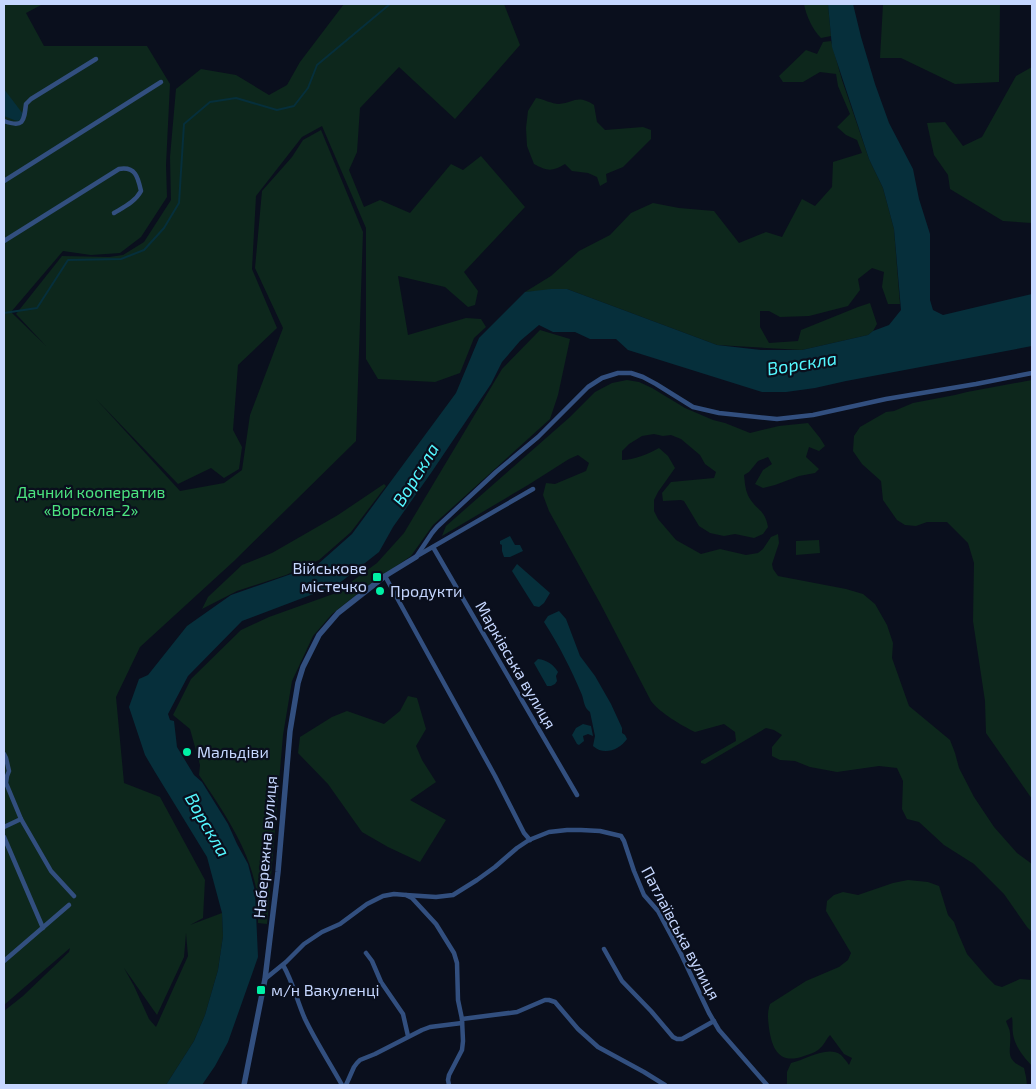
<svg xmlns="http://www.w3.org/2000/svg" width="1036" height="1089" viewBox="0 0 1036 1089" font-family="'Exo 2',sans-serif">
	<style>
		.green { fill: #0d271c; fill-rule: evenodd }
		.water { fill: #062f3b }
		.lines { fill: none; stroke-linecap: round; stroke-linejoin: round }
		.stream { stroke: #062f3b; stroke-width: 2 }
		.minor { stroke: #324f7f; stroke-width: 4.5 }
		.tertiary { stroke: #324f7f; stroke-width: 5.5 }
		.poi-dot { fill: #00f1a6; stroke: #0a0f1d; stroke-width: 2 }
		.labels { text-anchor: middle; stroke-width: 4.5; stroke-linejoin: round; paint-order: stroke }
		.park-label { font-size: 16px; fill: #4ce580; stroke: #0a0f1d }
		.poi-label { font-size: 16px; fill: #c6d7ff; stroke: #0a0f1d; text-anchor: start }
		.street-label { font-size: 16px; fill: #c6d7ff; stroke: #0a0f1d }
		.water-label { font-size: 18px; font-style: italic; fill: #54f7ff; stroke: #0a0f1d }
	</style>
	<rect width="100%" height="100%" fill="#0a0f1d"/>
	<!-- green -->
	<g class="green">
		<path d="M4 4H43L26 13 44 46H147L170 84 166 165 167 197 141 237 120 253 91 255 63 251 11 312 46 346 16 314 62 256 109 257 123 255 144 242 171 200 170 157 176 89 201 69 236 75 269 95 287 85 300 62 344 4H504L520 45 455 119 399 67 360 108 357 152 349 170 364 207 380 200 410 213 451 164 463 170 481 156 525 207 464 272 478 291 475 305 468 307 445 287 398 276 408 335 466 318 481 319 486 327 474 338 460 373 435 382 378 379 366 359V228L322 126 302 137 256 196 252 269 277 328 238 365 233 430 242 447 239 469 224 478 211 468 178 484 96 399 180 491 224 483 242 470 250 415 283 328 255 268 262 191 292 157 303 140 321 130 363 232 356 441 234 561 140 647 116 697 124 783 160 797 205 880 203 918 190 925 222 913 223 936 218 970 205 1015 194 1041 166 1085H4V1011L23 996 69 952 70 948 4 1005ZM186 933 188 956 156 1027 149 1019 134 986 124 968 157 1015 184 957Z"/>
		<path d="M804 4H828L831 36 821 38C812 29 806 15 804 4Z"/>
		<path d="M883 4H1000L999 82 955 84 901 58H880Z"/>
		<path d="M831 41 842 80 869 159 883 188 894 229 900 304H888L882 287 884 272 872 268 858 279 860 290 848 306 809 316 780 317 769 311H760V327L769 343 798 341 801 330 858 307 870 303 877 324 873 331 868 335 802 350 717 345 567 289 525 292 551 276 579 251 610 235 631 213 653 203 679 208 714 211 739 243 766 232 782 237 802 199 815 206 832 187 833 162 862 153 857 140 846 135 837 127 850 114 838 86 836 74 820 72 803 82H783L779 76 806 50 817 54 823 42Z"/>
		<path d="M1032 67V223L1003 221 950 189 948 175 934 155 927 123 945 122 963 146 982 137 1016 76Z"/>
		<path d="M536 98C543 99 552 104 559 104 574 103 577 94 594 105L597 122 605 130 643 127 651 130V139L623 167 606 174 607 182 600 186 597 177 588 173 572 171 565 164C552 172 547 171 534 164L527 146 526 128 528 111Z"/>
		<path d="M540 330 570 339 558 395 550 419 433 525 411 556 370 584 332 614 313 636 292 681 283 735 267 924 258 923C258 912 258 899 256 888 248 846 222 810 199 775L200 765 190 729 173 715 191 679 241 630 269 617 336 593 377 563 404 533 502 369Z"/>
		<path d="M627 380 639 382 652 388 685 408 713 420 725 423 750 433 779 426 808 423 820 438 825 446 819 451 809 447 806 457 819 469 815 473 799 476 775 485 763 488 755 484 763 470 772 464 768 457 758 461 749 472 744 475C745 483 745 491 750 499 758 511 765 510 768 527L763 534 754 538 735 534 724 536 710 533 699 526 684 501 681 500 663 501 662 493 671 482 714 478 716 472 705 464 700 455 681 439 671 435 663 436 654 434 642 436 629 444 622 451V460C634 460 648 454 659 448L668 456 675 468 658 492 654 500V511L658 519 676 540 701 554 720 549 746 555 758 553 763 549 771 537 778 534 779 543 772 564 773 569 778 576 846 589 863 594 875 604 887 625 893 643 892 658 909 706 950 740 955 753 959 768 974 797 994 827 1017 853 1032 864V932L1027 927 1004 894 974 864 944 845 919 822 907 819 902 809 903 781 897 768 879 766 837 772 810 767 795 761 780 760 772 756V747L782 735 774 730 766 728 705 764 701 763V761L736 741 735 732 724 724 695 732C681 725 660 713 651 701L600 603 549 511 543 495 546 483 555 484 586 471 589 463 578 455 569 459 528 485 442 536 446 526 570 417 595 392 612 383Z"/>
		<path d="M1032 380V799L986 733 985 701 973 621 974 563 968 543 947 522H927L916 526 905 525 897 520 883 500 881 481 862 464 853 451 854 436 860 427 886 412 894 411 913 403 955 395 967 392Z"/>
		<path d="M384 484 386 486 351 532 319 560 286 575 237 591 202 609 208 597 242 565 272 553 338 515Z"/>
		<path d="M819 540 820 553 796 555V541Z"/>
		<path d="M408 696 417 698 426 729 416 746 422 760 436 782 410 800 446 820 420 862 388 847 362 832 328 784 298 753 300 737 332 717 347 711 384 724 400 711Z"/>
		<path d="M908 880 928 882 939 886 948 915 954 922 958 933 967 954 986 976 995 985 1002 987 1020 979 1032 980V1066C1024 1057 1015 1047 1013 1034 1012 1028 1013 1022 1012 1017L1006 1021C1007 1025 1010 1029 1010 1033 1012 1051 1003 1058 1024 1068L1026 1077 1027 1085H787V1072L791 1063C806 1060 827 1045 841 1055 844 1058 847 1062 849 1065L852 1058 844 1054 830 1035C826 1039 824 1046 818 1050 814 1053 809 1054 804 1056 779 1065 772 1049 769 1028 768 1019 767 1013 770 1004L806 981 839 967 848 960 851 953 826 911 827 901 834 895 843 892 858 895 893 883Z"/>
	</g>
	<!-- water -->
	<g class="water">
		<path d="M828 4H853L861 37 875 84 889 123 913 169 919 199 930 234V300L933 310 943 315 1032 294V346L846 381 815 388 786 392H762L628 350 616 339H590L575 332H553L539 325 520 341 502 362 491 384 431 473 393 527 379 552 337 585 242 621 188 676 168 714 170 720 174 721 177 747 194 775 202 782 228 824 237 844 248 864 255 891 258 957 228 1042 215 1066 202 1085H166L194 1041 205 1015 218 970 223 936 222 913 207 857 155 772 145 755 129 707 139 679 148 675 187 626 231 595 317 565 352 534 456 393 479 338 525 292 551 289H567L717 345 761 350H802L868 335 873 331 889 325 901 310 894 229 883 188 869 159 832 47Z"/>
		<path d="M4 89 23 114 22 118 18 121 14 120 4 116Z"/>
		<path d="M510 536 515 545H520L523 551 510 557H504L502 551V545L500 544V541Z"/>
		<path d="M517 564 550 593 544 603 539 607 534 606 512 571Z"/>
		<path d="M559 611 566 619 580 656 595 676 611 704 622 728V733L625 735 627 739C619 750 604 756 593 746L595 736 590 712C584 708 584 701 582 695 571 669 559 645 544 622L548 616Z"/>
		<path d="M538 659C547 660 554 665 558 672L556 676 557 681 555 684 551 686H547L534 663Z"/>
		<path d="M583 724 591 726 593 736 588 734 583 736 584 741 579 745 577 744 572 735 576 728Z"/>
	</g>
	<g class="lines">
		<!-- stream -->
		<path class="stream" d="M4 313 37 308 68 260 121 259 144 250 164 228 179 203 184 124 210 102 236 98 277 110 294 106 308 88 317 65 390 4"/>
		<!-- minor -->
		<g class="minor">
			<path d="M4 121C23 128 24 122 26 104L31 99 96 59"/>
			<path d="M4 181 161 82"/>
			<path d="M4 241 119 169C136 166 138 178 141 191 135 202 124 207 114 213"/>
			<path d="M433 547 577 795"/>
			<path d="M417 556 533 489"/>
			<path d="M416 557 432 533 437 527 496 472 538 437 588 387 602 378 618 373H631L643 377 656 384 693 407 719 413 777 419 813 415 886 399 976 384 1032 373"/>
			<path d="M385 576 495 776 524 833 530 840"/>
			<path d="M4 754 6 758 9 771 7 776 6 783 21 819 51 871 74 896"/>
			<path d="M4 827 21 819"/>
			<path d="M4 837 43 928"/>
			<path d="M406 895 436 897 453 895 477 880 495 867 517 848 529 840 549 832 567 830H581L600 831 621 836 624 841 634 871 644 895 658 911 681 954 709 1013 719 1030 767 1085"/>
			<path d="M604 949 622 981 651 1011 673 1037 677 1039H682L714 1021"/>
			<path d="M366 953 372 961 381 982 403 1014 408 1036"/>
			<path d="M4 961 69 905"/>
			<path d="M283 965C293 982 297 1001 305 1019 316 1042 330 1063 342 1085"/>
			<path d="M265 979 286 962 304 944 322 932 340 924 367 904 383 896 394 894 406 895 412 898 436 924 454 953 457 963 458 1000 462 1019 463 1041 462 1050 449 1075 448 1080 449 1085"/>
			<path d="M462 1019 517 1012 545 1000H549L555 1002 578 1029 598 1047 644 1072 665 1085"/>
			<path d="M346 1085 354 1067 357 1063 360 1060 375 1054 422 1030 430 1027 462 1023"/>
		</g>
		<!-- tertiary -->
		<path class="tertiary" d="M244 1085 265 979 278 872 290 731 298 683 303 667 319 635 338 613 385 576 416 557"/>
	</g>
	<!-- markers -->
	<g class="poi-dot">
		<rect x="372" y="572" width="10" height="10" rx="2.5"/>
		<circle cx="380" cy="591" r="5"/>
		<circle cx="187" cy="752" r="5"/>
		<rect x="256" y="985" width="10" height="10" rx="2.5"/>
	</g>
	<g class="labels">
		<!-- park labels -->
		<g class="park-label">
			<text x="91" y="498">Дачний кооператив<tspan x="91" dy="18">«Ворскла-2»</tspan></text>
		</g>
		<!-- poi labels -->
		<g class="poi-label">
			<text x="367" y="574" text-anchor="end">Військове<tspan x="367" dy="18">містечко</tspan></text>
			<text x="390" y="597">Продукти</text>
			<text x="197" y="758">Мальдіви</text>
			<text x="271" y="996">м/н Вакуленці</text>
		</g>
		<!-- street labels -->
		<g class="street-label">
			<text transform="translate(516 665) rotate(60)" y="6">Марківська вулиця</text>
			<text transform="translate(265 847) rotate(-85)" y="6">Набережна вулиця</text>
			<text transform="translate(681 933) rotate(62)" y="6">Патлаївська вулиця</text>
		</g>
		<!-- water labels -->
		<g class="water-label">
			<text transform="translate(802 364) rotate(-9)" y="6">Ворскла</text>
			<text transform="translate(416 475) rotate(-58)" y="6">Ворскла</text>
			<text transform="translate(207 825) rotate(60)" y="6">Ворскла</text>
		</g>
	</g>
	<!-- border -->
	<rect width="1036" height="1089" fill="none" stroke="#c6d7ff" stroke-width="10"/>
</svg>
